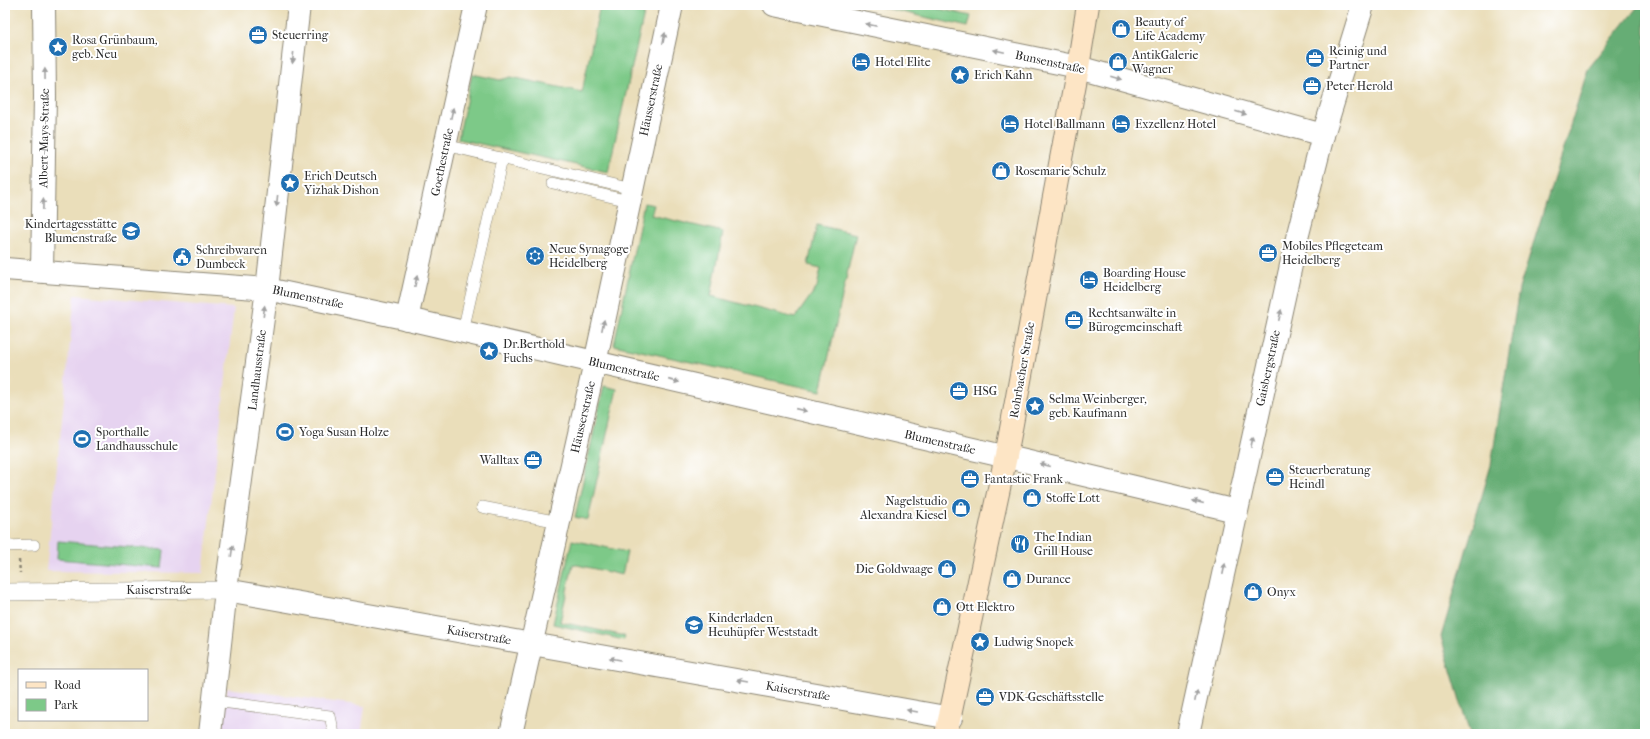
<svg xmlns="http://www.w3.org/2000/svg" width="1650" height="739" viewBox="0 0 1650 739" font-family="'IM FELL French Canon',serif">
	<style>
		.built { fill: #e6d3f0 }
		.green { fill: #7dc988; stroke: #547a5a }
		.forest { fill: #66ad74; stroke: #486c50 }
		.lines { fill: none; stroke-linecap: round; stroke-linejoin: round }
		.service-casing { stroke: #8a8472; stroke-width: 12 }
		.pedestrian-casing { stroke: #8a8472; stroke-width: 18 }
		.minor-casing { stroke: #8a8472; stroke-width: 24 }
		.secondary-casing { stroke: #8a8472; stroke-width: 24 }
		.path { stroke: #8a8472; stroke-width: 2.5; stroke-dasharray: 3 3; stroke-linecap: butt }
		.service { stroke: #fff; stroke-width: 11 }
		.pedestrian { stroke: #fff; stroke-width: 17 }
		.minor { stroke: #fff; stroke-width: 22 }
		.secondary { stroke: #fde5c5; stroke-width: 22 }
		.oneway { fill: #a0a0a0 }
		.labels { text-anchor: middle; stroke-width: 4; stroke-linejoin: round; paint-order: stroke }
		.poi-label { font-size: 12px; fill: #2b2b2b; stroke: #fff; text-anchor: start }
		.street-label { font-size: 12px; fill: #2b2b2b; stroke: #fff }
	</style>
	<rect width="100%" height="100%" fill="#fff"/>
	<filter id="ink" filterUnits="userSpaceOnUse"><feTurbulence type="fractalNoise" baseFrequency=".025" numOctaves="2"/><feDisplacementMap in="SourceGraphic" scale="8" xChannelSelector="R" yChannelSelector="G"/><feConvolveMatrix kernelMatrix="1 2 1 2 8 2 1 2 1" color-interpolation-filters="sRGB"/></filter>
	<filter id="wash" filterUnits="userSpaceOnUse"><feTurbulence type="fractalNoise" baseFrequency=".012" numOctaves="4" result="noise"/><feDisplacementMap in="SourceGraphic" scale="16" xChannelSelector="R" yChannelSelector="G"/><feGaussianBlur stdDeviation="0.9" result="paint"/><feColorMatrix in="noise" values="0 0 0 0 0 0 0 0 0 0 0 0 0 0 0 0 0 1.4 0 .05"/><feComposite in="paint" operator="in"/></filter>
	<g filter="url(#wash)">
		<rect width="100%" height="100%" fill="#eadeba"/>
		<!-- built -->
		<g class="built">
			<path d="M75 295 234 308 203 573 46 571Z"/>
			<path d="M227 688 365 706 361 734H221Z"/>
		</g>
		<!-- green -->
		<g class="green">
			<path d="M600 5H646L608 172 458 139 472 74 500 80 511 77 582 92Z"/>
			<path d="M872 5H922L971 16 968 27Z"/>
			<path d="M644 203 654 205 651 215 723 232 711 296 795 318 817 287 821 268 808 265 817 225 856 234 821 391 614 345Z"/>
			<path d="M604 386 617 389 588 520 575 517Z"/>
			<path d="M572 540 627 552 622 575 573 564 560 622 625 636 624 640 553 624Z"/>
			<path d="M58 541 164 550 162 568 57 559Z"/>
		</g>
		<!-- forest -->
		<path class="forest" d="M1639 5H1645V732L1644 734H1470L1441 637 1491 465 1519 289 1588 69Z"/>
	</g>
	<g filter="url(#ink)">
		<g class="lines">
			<defs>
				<g id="service">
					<path d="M445 145 632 189"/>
					<path d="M553 183 629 201"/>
					<path d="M463 331 502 159"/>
					<path d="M482 507 559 522"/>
					<path d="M5 546 34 545"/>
					<path d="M214 701 330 716 334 734"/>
				</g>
				<path id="pedestrian" d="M5 592 226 590"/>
				<g id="minor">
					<path d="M774 5 1078 67 1323 135"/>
					<path d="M5 269 267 289 399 317 1029 462 1236 511"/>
					<path d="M42 271 45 97 44 5"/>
					<path d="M407 319 476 5"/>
					<path d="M226 590 951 718"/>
					<path d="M210 734 226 590 267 289 299 5"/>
					<path d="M511 734 595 363 672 5"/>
					<path d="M1188 734 1297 238 1323 135 1363 5"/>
				</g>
				<path id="secondary" d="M946 734 1006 456 1078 67 1088 5"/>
			</defs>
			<!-- service casing -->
			<use href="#service" class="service-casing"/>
			<!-- pedestrian casing -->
			<use href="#pedestrian" class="pedestrian-casing"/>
			<!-- minor casing -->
			<use href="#minor" class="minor-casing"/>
			<!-- secondary casing -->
			<use href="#secondary" class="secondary-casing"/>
			<!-- path -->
			<g class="path">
				<path d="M5 351V429"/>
				<path d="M19 560 20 573"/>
			</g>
			<!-- service -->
			<use href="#service" class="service"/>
			<!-- pedestrian -->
			<use href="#pedestrian" class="pedestrian"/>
			<!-- minor -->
			<use href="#minor" class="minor"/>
			<!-- secondary -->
			<use href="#secondary" class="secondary"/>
		</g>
		<!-- one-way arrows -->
		<defs><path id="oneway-solid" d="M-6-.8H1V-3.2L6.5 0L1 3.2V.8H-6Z"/></defs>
		<g class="oneway">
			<use href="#oneway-solid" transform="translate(871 25) rotate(-168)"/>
			<use href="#oneway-solid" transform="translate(664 38) rotate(-78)"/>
			<use href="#oneway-solid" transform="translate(999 51) rotate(-168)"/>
			<use href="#oneway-solid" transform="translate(293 58) rotate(96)"/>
			<use href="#oneway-solid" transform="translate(45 74) rotate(-91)"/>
			<use href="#oneway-solid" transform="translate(1116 78) rotate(16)"/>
			<use href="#oneway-solid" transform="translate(452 113) rotate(-78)"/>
			<use href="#oneway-solid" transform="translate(1241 113) rotate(16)"/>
			<use href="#oneway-solid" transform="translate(277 201) rotate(96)"/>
			<use href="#oneway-solid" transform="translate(43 204) rotate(-89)"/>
			<use href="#oneway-solid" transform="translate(416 281) rotate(-78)"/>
			<use href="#oneway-solid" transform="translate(264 311) rotate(-83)"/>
			<use href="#oneway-solid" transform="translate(1280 315) rotate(-77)"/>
			<use href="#oneway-solid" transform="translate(603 325) rotate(-78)"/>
			<use href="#oneway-solid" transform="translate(674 381) rotate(13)"/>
			<use href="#oneway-solid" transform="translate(801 410) rotate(13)"/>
			<use href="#oneway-solid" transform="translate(1252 442) rotate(-78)"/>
			<use href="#oneway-solid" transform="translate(1045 465) rotate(-166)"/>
			<use href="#oneway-solid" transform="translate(1198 502) rotate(-166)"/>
			<use href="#oneway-solid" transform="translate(232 551) rotate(-82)"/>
			<use href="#oneway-solid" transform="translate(1224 569) rotate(-78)"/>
			<use href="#oneway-solid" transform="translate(615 659) rotate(-170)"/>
			<use href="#oneway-solid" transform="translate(743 681) rotate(-170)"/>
			<use href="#oneway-solid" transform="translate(1196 696) rotate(-78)"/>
			<use href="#oneway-solid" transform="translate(912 711) rotate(-170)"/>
		</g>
	</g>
	<!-- icons -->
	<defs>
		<symbol id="shop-disc" viewBox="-11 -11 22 22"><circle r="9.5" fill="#1f6fb2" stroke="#fff"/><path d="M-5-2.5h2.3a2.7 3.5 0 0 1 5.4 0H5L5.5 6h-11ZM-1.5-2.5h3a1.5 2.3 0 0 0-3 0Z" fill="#fff"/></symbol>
		<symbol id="office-disc" viewBox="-11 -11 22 22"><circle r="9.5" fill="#1f6fb2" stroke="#fff"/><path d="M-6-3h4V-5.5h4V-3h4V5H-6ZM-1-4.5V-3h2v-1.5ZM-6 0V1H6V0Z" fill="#fff"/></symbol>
		<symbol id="sight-disc" viewBox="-11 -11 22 22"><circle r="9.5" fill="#1f6fb2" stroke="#fff"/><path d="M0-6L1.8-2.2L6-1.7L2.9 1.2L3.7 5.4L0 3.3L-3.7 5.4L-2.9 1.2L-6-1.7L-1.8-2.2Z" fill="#fff"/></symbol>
		<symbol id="hotel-disc" viewBox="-11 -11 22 22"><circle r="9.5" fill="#1f6fb2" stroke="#fff"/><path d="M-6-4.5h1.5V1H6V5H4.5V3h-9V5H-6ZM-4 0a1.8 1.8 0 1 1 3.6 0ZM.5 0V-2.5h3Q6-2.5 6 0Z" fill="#fff"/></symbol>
		<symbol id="school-disc" viewBox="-11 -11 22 22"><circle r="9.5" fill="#1f6fb2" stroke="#fff"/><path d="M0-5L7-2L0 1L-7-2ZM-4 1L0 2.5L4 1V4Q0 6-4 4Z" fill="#fff"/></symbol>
		<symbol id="synagogue-disc" viewBox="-11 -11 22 22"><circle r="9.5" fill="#1f6fb2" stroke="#fff"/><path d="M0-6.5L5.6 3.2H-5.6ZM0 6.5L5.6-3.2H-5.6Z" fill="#fff"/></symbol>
		<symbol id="civic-disc" viewBox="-11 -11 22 22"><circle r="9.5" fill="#1f6fb2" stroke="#fff"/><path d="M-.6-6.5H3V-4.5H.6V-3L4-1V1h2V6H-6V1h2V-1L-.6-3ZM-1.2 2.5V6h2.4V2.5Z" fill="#fff"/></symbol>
		<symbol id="stadium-disc" viewBox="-11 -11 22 22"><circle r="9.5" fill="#1f6fb2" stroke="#fff"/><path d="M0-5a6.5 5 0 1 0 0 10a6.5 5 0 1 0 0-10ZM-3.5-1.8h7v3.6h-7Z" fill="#fff"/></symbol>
		<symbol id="restaurant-disc" viewBox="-11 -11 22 22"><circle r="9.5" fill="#1f6fb2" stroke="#fff"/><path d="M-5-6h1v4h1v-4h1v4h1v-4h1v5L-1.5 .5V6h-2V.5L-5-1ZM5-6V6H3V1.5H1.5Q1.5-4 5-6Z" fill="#fff"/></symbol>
	</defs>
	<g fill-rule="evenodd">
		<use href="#shop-disc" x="1110" y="18" width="22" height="22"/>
		<use href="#office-disc" x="247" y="24" width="22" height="22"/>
		<use href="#sight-disc" x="47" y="36" width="22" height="22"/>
		<use href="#office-disc" x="1304" y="47" width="22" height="22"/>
		<use href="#hotel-disc" x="850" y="51" width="22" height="22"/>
		<use href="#shop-disc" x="1107" y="51" width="22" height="22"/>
		<use href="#sight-disc" x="949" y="64" width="22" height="22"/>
		<use href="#office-disc" x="1301" y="75" width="22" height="22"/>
		<use href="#hotel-disc" x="999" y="113" width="22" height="22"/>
		<use href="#hotel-disc" x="1110" y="113" width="22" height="22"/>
		<use href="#shop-disc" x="990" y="160" width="22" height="22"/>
		<use href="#sight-disc" x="279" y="172" width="22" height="22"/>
		<use href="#school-disc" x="120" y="220" width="22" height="22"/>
		<use href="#office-disc" x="1257" y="242" width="22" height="22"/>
		<use href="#synagogue-disc" x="524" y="245" width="22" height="22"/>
		<use href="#civic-disc" x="171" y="246" width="22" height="22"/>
		<use href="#hotel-disc" x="1078" y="269" width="22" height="22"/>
		<use href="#office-disc" x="1063" y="309" width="22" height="22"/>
		<use href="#sight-disc" x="478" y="340" width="22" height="22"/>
		<use href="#office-disc" x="948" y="380" width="22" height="22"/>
		<use href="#sight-disc" x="1024" y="395" width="22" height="22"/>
		<use href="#stadium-disc" x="274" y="421" width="22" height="22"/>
		<use href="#stadium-disc" x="71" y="428" width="22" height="22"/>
		<use href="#office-disc" x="522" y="449" width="22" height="22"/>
		<use href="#office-disc" x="1264" y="466" width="22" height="22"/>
		<use href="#office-disc" x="959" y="468" width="22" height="22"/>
		<use href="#shop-disc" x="1021" y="487" width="22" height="22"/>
		<use href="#shop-disc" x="950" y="497" width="22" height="22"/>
		<use href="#restaurant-disc" x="1009" y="533" width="22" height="22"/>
		<use href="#shop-disc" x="936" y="558" width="22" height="22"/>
		<use href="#shop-disc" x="1001" y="568" width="22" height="22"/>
		<use href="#shop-disc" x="1242" y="581" width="22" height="22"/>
		<use href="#shop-disc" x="931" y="596" width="22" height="22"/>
		<use href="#school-disc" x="683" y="614" width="22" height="22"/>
		<use href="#sight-disc" x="969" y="631" width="22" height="22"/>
		<use href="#office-disc" x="974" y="686" width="22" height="22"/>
	</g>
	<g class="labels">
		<!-- poi labels -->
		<g class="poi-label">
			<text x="1135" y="26">Beauty of<tspan x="1135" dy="14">Life Academy</tspan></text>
			<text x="272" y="39">Steuerring</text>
			<text x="72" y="44">Rosa Grünbaum,<tspan x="72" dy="14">geb. Neu</tspan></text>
			<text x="1329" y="55">Reinig und<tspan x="1329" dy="14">Partner</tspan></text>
			<text x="1132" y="59">AntikGalerie<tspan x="1132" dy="14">Wagner</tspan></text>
			<text x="875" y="66">Hotel Elite</text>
			<text x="974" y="79">Erich Kahn</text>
			<text x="1326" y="90">Peter Herold</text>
			<text x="1024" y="128">Hotel Ballmann</text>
			<text x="1135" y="128">Exzellenz Hotel</text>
			<text x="1015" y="175">Rosemarie Schulz</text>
			<text x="304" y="180">Erich Deutsch<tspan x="304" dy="14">Yizhak Dishon</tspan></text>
			<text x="117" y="228" text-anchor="end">Kindertagesstätte<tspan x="117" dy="14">Blumenstraße</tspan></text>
			<text x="1282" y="250">Mobiles Pflegeteam<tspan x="1282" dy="14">Heidelberg</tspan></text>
			<text x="549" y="253">Neue Synagoge<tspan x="549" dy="14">Heidelberg</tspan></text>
			<text x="196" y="254">Schreibwaren<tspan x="196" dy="14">Dumbeck</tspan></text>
			<text x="1103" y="277">Boarding House<tspan x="1103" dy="14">Heidelberg</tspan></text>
			<text x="1088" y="317">Rechtsanwälte in<tspan x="1088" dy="14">Bürogemeinschaft</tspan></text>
			<text x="503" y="348">Dr.Berthold<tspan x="503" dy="14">Fuchs</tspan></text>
			<text x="973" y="395">HSG</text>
			<text x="1049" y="403">Selma Weinberger,<tspan x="1049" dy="14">geb. Kaufmann</tspan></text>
			<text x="96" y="436">Sporthalle<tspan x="96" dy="14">Landhausschule</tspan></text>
			<text x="299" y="436">Yoga Susan Holze</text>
			<text x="519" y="464" text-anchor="end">Walltax</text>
			<text x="1289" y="474">Steuerberatung<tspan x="1289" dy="14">Heindl</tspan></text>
			<text x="984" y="483">Fantastic Frank</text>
			<text x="1046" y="502">Stoffe Lott</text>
			<text x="947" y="505" text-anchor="end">Nagelstudio<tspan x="947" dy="14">Alexandra Kiesel</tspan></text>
			<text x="1034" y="541">The Indian<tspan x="1034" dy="14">Grill House</tspan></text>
			<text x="933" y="573" text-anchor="end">Die Goldwaage</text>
			<text x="1026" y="583">Durance</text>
			<text x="1267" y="596">Onyx</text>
			<text x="956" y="611">Ott Elektro</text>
			<text x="708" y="622">Kinderladen<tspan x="708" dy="14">Heuhüpfer Weststadt</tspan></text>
			<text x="994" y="646">Ludwig Snopek</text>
			<text x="999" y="701">VDK-Geschäftsstelle</text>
		</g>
		<!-- street labels -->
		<g class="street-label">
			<text transform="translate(1050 62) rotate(12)" y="4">Bunsenstraße</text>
			<text transform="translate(651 100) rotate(-78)" y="4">Häusserstraße</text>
			<text transform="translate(44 138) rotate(-89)" y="4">Albert-Mays-Straße</text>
			<text transform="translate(442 162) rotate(-78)" y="4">Goethestraße</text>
			<text transform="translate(308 297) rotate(12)" y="4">Blumenstraße</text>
			<text transform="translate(1268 368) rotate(-78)" y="4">Gaisbergstraße</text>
			<text transform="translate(624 369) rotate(13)" y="4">Blumenstraße</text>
			<text transform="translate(257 370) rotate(-83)" y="4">Landhausstraße</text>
			<text transform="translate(1022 370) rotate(-80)" y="4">Rohrbacher Straße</text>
			<text transform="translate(583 417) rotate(-77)" y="4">Häusserstraße</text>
			<text transform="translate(940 442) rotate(13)" y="4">Blumenstraße</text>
			<text x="159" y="594">Kaiserstraße</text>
			<text transform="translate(479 635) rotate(10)" y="4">Kaiserstraße</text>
			<text transform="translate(798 691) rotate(10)" y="4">Kaiserstraße</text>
		</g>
	</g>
	<!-- margin -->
	<rect width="1650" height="739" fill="none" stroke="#fff" stroke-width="20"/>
	<!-- legend -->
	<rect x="18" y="669" width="130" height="52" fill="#ffffff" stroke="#aaaaaa"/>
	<rect x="26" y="682" width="20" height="6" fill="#fde5c5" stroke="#aaaaaa"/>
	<text x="54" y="689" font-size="12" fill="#2b2b2b">Road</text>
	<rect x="26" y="699" width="20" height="12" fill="#7dc988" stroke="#aaaaaa"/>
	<text x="54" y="709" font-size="12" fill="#2b2b2b">Park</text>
</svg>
